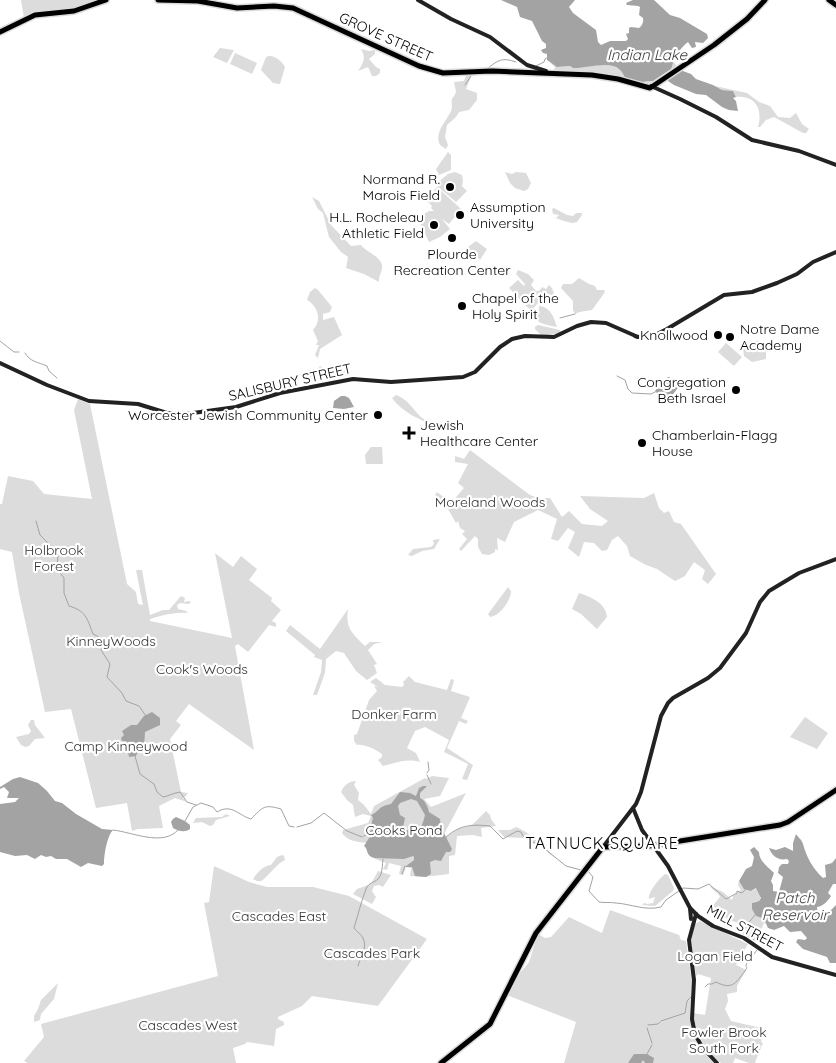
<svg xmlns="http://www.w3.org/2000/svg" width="836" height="1063" viewBox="0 0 836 1063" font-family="Quicksand,sans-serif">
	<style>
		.green { fill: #dcdcdc }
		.water { fill: #a3a3a3; fill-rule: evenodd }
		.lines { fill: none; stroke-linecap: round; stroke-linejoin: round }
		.stream { stroke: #a3a3a3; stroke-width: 1 }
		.primary-casing { stroke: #dbdbdb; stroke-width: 8 }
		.secondary { stroke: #222; stroke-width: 4 }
		.primary { stroke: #000; stroke-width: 5 }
		.poi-dot { fill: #000; stroke: #fff; stroke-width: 2 }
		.labels { text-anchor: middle; stroke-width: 4.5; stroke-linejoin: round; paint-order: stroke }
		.street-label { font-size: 14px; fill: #000; stroke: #fff }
		.poi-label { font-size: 14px; fill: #000; stroke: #fff; text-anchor: end }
		.park-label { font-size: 14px; fill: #333; stroke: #fff }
		.water-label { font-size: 15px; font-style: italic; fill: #444; stroke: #fff }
		.quarter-label { font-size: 16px; letter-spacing: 1px; fill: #000; stroke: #fff }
	</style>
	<rect width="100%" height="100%" fill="#fff"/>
	<!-- green -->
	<g class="green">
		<path d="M21 0H102L79 9 24 18Z"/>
		<path d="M220 48 234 50 227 63 213 57Z"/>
		<path d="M361 49 369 51 375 50V54L369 59 376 67 380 69V73L376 76H372L368 67 358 71C364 63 366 57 361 49Z"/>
		<path d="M235 53 257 63 252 74 230 64Z"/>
		<path d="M269 56C274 55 283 62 285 67L280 84 273 83 261 70 266 57Z"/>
		<path d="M673 60 677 67 658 80 648 84 592 73 554 71 555 67 549 62 558 67 570 66 573 68C587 68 609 59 621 71 623 73 624 76 625 78 630 79 636 82 641 82 654 84 672 74 673 60Z"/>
		<path d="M467 74H472L466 89 477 93V100L469 110 459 112 456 117 447 125 445 137 448 145 446 149 440 145C434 132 446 122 451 111 453 107 451 103 452 99 453 97 455 95 456 92L454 82 464 81Z"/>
		<path d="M715 86 747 93 759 102 770 106 778 117 790 118 796 113 802 124 809 129 806 133H803L774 117 766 120 760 127H758C763 110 756 95 736 97L733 91 722 90Z"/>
		<path d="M448 152 451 155V170L439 175 436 169Z"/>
		<path d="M455 172 462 175 463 181 462 186 467 191 456 202 437 186V183L448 174Z"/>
		<path d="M505 172 512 174 516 172 526 173 531 183 528 189 524 191 515 188 510 183Z"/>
		<path d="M437 187 461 209 449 224 442 219 450 229 440 237 429 242 418 218 429 211H434L431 208 432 206 428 202 429 196Z"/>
		<path d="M312 197 319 201 331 225 351 246 361 245C366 252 380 256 382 265 383 271 378 276 379 282L364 274 346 268 348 257 341 252 329 237 323 213 318 209Z"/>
		<path d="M554 208 567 215 573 216 576 213H582V215L577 222 573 223C570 223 558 219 556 218L559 215 553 214 552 209Z"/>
		<path d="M476 241 487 249 480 260 477 256 475 257 468 247Z"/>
		<path d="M518 270 528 274 534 280 531 285 536 291H539L542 287 546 289 549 285 552 288 554 294 544 302 538 303 531 311 509 288 518 280 524 286 525 284 516 274Z"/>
		<path d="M579 278 589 284 595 286 597 290H604L605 292 592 310C587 311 580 311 575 314L573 310V301L561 288 563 284H572Z"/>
		<path d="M315 288 318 290 332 307 330 312 323 314V320L334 317 342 335 320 349 318 358 315 355 319 345H316L318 341 313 330C323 320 317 305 307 300L310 292Z"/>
		<path d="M539 306C551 307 554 318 557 327 547 325 529 323 536 309L539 310Z"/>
		<path d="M538 325 560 330 561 333 542 336 535 329V327Z"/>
		<path d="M757 340 766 347V359L752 362 744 356 743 349 749 342 752 345Z"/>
		<path d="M726 343 742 357 734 366 718 352Z"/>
		<path d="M320 366C328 371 338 369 348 372L349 376 326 372 323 376 320 377 316 372 315 377H307L305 375 309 370H317Z"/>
		<path d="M396 395C406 398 413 409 420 416 424 421 433 422 439 424L433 426C418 418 403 413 392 398Z"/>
		<path d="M78 399 90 404 127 584 136 592 138 604 143 605 136 570H142L150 615 163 610H169L181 596 185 598 184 602 189 601 191 602 189 604 180 603 177 605 178 609 186 611 188 613C175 612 163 615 150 619V621L232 638 215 553 233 567 241 556 257 569 249 580 272 598 271 601 281 610 272 621 276 623V627L269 625 248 652 238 644 235 646 254 750 189 704 176 721 181 725 170 739 181 792 188 793 186 796 183 798 187 802 175 798 159 806 163 828 138 829 132 831 127 803 96 808 71 709 45 712 19 593 12 552 0 549V504H2L8 476 33 481 44 494 92 499 74 410Z"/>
		<path d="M371 447H382L383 464H366L365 455Z"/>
		<path d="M470 450 530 495 538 498H550L562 517 569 511 582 524 602 526 608 521 590 509 580 496 644 498 654 493 659 508 664 513 669 511 674 522 681 524 716 574 708 584 702 579 705 570 694 562 685 576 675 581 657 569 646 565 630 556 627 546 618 536 612 540 607 550 602 551 594 543 584 542 579 557 568 548 575 532 568 528 558 541 551 539 557 519 538 510 514 522 505 542 497 538 498 550 495 549V552L489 555 482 554 478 547V539L475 536 461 551 459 549 467 539 462 534 465 531 460 528 458 521 456 523 444 502 435 495 437 492 451 503 464 488 458 483 468 464 455 462V456L464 459Z"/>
		<path d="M440 539 434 549 422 551 412 556 408 555 413 549 431 547 434 544 433 540Z"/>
		<path d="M508 587 511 591C511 600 500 616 490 617L488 614Z"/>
		<path d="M579 593C591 597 606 603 607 617L597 629 581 614 572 609Z"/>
		<path d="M348 609C345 628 352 633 365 646L370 642H383L374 644 368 650 377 664 374 665 377 673 367 680 356 671 344 653 336 651 326 659 325 673 317 695H313L321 672 322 660 314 657 315 655 286 631 290 625 320 649Z"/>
		<path d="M409 676 415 682 447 690 451 679 454 680 451 691 470 697 461 718 468 721 466 724 459 721 447 748 473 765 467 780 462 779 468 764 444 752 449 740 425 727 415 731 407 748 416 753 420 762C407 758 395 763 383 766L378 760 382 757V754C377 750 363 743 357 745L354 741V735L357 734 369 700 377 691 374 686 378 687 370 682 376 678 385 685 402 687 404 685 403 682Z"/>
		<path d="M805 717 828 733 817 749 790 737Z"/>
		<path d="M31 720H34L35 725 45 738 35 739 29 746 25 747 21 745 16 737 29 734 31 731 28 725Z"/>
		<path d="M432 776 449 778 440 796 424 799 431 807 466 793 444 834 446 837 458 829 472 825 486 811 490 815 491 819 496 826 481 828 482 837 473 835 457 836 455 855 449 856V874L424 877 410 876 411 868 406 867 403 875 399 874 401 866 389 863 387 870 383 869 386 863 375 859 373 851 367 843C358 842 347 841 342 833L343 830 368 823 371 816 363 814 355 817 353 805 347 800 341 792C344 785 349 781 356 781L354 785 359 793 358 800 364 805 371 814 374 806 425 778 426 779Z"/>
		<path d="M226 814 230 816 216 820 213 825 210 826 202 822 193 823 196 818 222 817Z"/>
		<path d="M516 827C530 832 547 849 557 860L544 849 523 838 504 837 498 830H510Z"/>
		<path d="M282 855 284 856 285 860C276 864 265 880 261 881 258 882 255 880 253 879 257 873 264 865 271 865L277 857Z"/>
		<path d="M214 866 249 882 267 887H313L349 896 427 939 378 1006 312 996 302 1006 278 1017V1019L284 1022V1025L276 1029 274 1046 247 1042 245 1044 233 1048 236 1063H28L24 1061 44 1037 41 1024 218 976 204 903 209 902Z"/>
		<path d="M378 871 391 875 383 887 379 885 374 886 372 891 376 897 372 904 353 894 357 889 371 884Z"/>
		<path d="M665 874 668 875 674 888 673 891 655 906 642 905 644 903 647 904 653 903 655 897 649 899C648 892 659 879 665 874Z"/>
		<path d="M739 881 744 888 752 891 757 888 761 896 759 901 753 902 756 916 764 919 766 924 764 923 756 942 738 931 740 923C733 923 715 912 711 908L720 897C718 891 711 890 710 886L723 892 732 900 733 896 741 890 738 885Z"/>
		<path d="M610 910 679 935 681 940 686 941 692 981 690 1009 692 1029 703 1052 714 1063H564L576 1022 507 995 517 977 529 962 538 934 545 938 551 937 569 917 602 933Z"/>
		<path d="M700 921 748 944 736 965 746 970 737 986V992L727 994 728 1001 725 1009 731 1021 765 1029 761 1042 763 1043 755 1062 756 1063H749L735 1058 733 1063H721C704 1050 696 1034 693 1013L705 1015 711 978 698 974 696 976 691 942 695 924Z"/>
		<path d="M58 983 54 999 41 1014 40 1020 34 1022V1016L38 1009 41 1000Z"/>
	</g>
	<!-- water -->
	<g class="water">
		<path d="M501 0H575L569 7 573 13 596 30 598 42 601 45 610 41H626L628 39 626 34 629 33V28L631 27 639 28C642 26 644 22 643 18L639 15 640 7 638 6 627 5 626 3 633 0H654L670 15 680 18 707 34 708 38 703 43 695 42 696 47 692 48 688 42C682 46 679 53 673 56V63L671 69 653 81 642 82 625 78C624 76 623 73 621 71 611 59 586 69 573 68L570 66 557 67 547 60V54L543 53 541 50 546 48V44L542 41 532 21 520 17 517 7Z"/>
		<path d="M680 70 691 74 696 79 713 85 722 90 733 91 736 97 733 98 736 101 738 111 729 110 722 107 706 95 696 94 674 85 668 81 670 77Z"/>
		<path d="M669 377 681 384 670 398 655 392 656 389 661 388 666 378Z"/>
		<path d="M345 396 349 398 354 407 344 409 333 408 334 401 341 396Z"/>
		<path d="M152 712 160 718V725L145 732 144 747 138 751 136 756 129 757 128 752 131 747 126 741H122L121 738 124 735 122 731 131 725H137L144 716Z"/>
		<path d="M20 777 38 783 47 791 55 801 62 803 76 814 102 829 113 830C107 836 104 855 104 864L102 866 88 863 81 867 67 859H56L51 856 46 857 41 855 35 859 27 855 15 856 0 852V804L15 802 19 798H7L9 792 4 787 0 789V787L13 779Z"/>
		<path d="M423 786H427L420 793V798C425 800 428 807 429 812L440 819 441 827 452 849 450 852H446L441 861 435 860 430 862 431 874 426 877 415 876 412 867H405L414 860V857L413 856 404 859 374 858C368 856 368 854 366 848L364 846 369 838 373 836 374 833 362 837 374 828 371 825 373 818 371 815C379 812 378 806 391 804L400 792 410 793 416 796 419 788ZM411 799 417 801 425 815C422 828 418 836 403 828L405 818 400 815 398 806 400 803Z"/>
		<path d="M176 817 185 821 190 825V829C185 833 178 831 173 828L171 822 173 819Z"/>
		<path d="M796 834C798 837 802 840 803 844 806 856 813 869 823 878L826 877 825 865 832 863 836 858V884H833L828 893 831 896C828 901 822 907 817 907L818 917 821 918V921L823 922 829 912 836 905V963H830L827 957 803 949 796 942 798 939 805 940 807 938 801 931 790 932 784 926 774 930 768 928 764 919 756 916 752 909V903L759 901 761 898 756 888 751 891 744 889 739 881 746 869 752 866 754 857 750 850 754 847 759 852C759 861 768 867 774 873L771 881 773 885V891L779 892 783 877 778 873 779 867 782 864H788L789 861 787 859C778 861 772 856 769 848L776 850 785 847 793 851V843Z"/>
		<path d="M634 1054H647L654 1058 653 1063H645L643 1060 641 1063H628Z"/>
	</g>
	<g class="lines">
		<!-- stream -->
		<g class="stream">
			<path d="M536 66 544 62 545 59 548 57"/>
			<path d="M487 69C498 60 502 57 516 62"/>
			<path d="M465 85 473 73"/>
			<path d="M560 318 575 314"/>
			<path d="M0 341 14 352H19"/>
			<path d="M25 353C30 362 38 362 47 366L49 371 57 378"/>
			<path d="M617 376 625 380 628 389 632 393 651 394 655 392"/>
			<path d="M36 521 40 535 58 553 57 569 64 578V593L69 606C86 611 87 618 93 634L99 637 103 643 101 650 110 664 107 677 122 693 126 701 139 706 146 716"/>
			<path d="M135 756 140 774 154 784 157 792 163 797C169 796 173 793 180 792L187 802 196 805"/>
			<path d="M427 773 429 770 428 762"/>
			<path d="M427 775 431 784"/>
			<path d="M185 821 193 807 201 803 213 807 217 812C232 803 239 816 251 819 263 807 264 804 281 809L289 826 294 827"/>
			<path d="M297 827 311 823 324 813 347 831 362 837"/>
			<path d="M113 830C132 832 163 847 178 830"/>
			<path d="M445 838C459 825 471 824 490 826L503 839 517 831 521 832 523 836 545 849 566 866 581 870"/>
			<path d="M588 871 593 877 589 891 599 902C604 903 610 902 616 903 631 904 645 911 661 907L666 900 683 888 698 889 709 884 726 899 737 893V891L742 893 746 889"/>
			<path d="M402 874 405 866"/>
			<path d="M754 940 748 931 747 925 755 915"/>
			<path d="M358 966C360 957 368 948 363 938 361 934 357 932 354 928 358 915 361 902 366 889 369 882 374 883 378 879 383 874 382 865 383 859"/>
			<path d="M705 987 708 984H712L716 982C732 990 735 984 745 971 749 965 744 969 747 963 749 959 754 955 757 950"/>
			<path d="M661 1021 685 1013 687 1001 691 997"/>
			<path d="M648 1025 658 1024 660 1022"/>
			<path d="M647 1028 652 1043"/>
			<path d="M647 1054 652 1045"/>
		</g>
		<defs>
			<g id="primary">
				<path d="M158 0 198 1 237 8 274 6 293 8 419 66 443 73 492 71 592 75 618 79 650 88 714 45 747 19 765 0"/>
				<path d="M829 0 836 5"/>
				<path d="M0 32 35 15 74 11 106 0"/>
				<path d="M441 1063 490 1024 536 933 603 847 649 846 780 825 788 822 836 790"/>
			</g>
		</defs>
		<!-- primary casing -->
		<use href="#primary" class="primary-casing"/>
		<!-- secondary -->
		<g class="secondary">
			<path d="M418 0 451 19 490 37 527 65 546 71"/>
			<path d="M651 86 680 99 716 117 752 140 799 151 836 165"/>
			<path d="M638 337 657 334 667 329 724 295 752 292 777 283 797 274 813 262 836 252"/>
			<path d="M0 363 47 385 89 401 138 404 167 413 186 414 236 407 280 393 353 379 391 382 463 377 475 372 500 347 512 339 525 336 554 337 577 326 591 322 606 323 638 337 635 336"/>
			<path d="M633 808 642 830 668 866 690 908 698 916 713 926 744 938 772 957 836 975"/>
			<path d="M603 847 636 804 641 792 661 716 668 703 673 698 708 678 720 668 746 633 760 602 769 591 799 573 836 559"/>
			<path d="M690 908 691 919"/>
			<path d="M696 914 689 940 694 980 692 1019 695 1034 702 1047 717 1063"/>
		</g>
		<!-- primary -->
		<use href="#primary" class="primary"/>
	</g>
	<!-- markers -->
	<g class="poi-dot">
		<circle cx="450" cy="187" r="5"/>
		<circle cx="460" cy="215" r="5"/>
		<circle cx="434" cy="225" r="5"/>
		<circle cx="452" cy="238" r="5"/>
		<circle cx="462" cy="306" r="5"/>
		<circle cx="718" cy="335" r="5"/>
		<circle cx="730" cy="337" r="5"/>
		<circle cx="736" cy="390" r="5"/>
		<circle cx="378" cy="415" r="5"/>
		<path d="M406.5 425.5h5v5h5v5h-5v5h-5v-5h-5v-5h5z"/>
		<circle cx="642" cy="443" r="5"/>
	</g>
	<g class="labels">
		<!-- street labels -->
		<g class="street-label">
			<text transform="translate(386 37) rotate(24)" y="5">GROVE STREET</text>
			<text transform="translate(290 382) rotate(-13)" y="5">SALISBURY STREET</text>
			<text transform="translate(745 928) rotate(28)" y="5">MILL STREET</text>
		</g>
		<!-- poi labels -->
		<g class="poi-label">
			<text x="440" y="184">Normand R.<tspan x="440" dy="16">Marois Field</tspan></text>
			<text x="470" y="212" text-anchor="start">Assumption<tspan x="470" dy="16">University</tspan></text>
			<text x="424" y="222">H.L. Rocheleau<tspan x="424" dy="16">Athletic Field</tspan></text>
			<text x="452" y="259" text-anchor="middle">Plourde<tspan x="452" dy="16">Recreation Center</tspan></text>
			<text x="472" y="303" text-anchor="start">Chapel of the<tspan x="472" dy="16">Holy Spirit</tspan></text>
			<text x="740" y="334" text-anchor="start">Notre Dame<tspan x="740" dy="16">Academy</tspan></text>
			<text x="708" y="340">Knollwood</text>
			<text x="726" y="387">Congregation<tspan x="726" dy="16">Beth Israel</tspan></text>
			<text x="368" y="420">Worcester Jewish Community Center</text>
			<text x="420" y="430" text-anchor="start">Jewish<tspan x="420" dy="16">Healthcare Center</tspan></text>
			<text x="652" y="440" text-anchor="start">Chamberlain-Flagg<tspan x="652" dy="16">House</tspan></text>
		</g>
		<!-- park labels -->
		<g class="park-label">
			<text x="490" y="507">Moreland Woods</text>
			<text x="54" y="555">Holbrook<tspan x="54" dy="16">Forest</tspan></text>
			<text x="111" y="646">KinneyWoods</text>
			<text x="202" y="674">Cook's Woods</text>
			<text x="394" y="719">Donker Farm</text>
			<text x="126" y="751">Camp Kinneywood</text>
			<text x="404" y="835">Cooks Pond</text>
			<text x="279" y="921">Cascades East</text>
			<text x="372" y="958">Cascades Park</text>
			<text x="715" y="961">Logan Field</text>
			<text x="188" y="1030">Cascades West</text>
			<text x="724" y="1037">Fowler Brook<tspan x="724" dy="16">South Fork</tspan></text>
		</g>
		<!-- water labels -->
		<g class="water-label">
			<text x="647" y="60">Indian Lake</text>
			<text x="795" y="903">Patch<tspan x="795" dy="17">Reservoir</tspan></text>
		</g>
		<!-- quarter labels -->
		<g class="quarter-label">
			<text x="602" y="849">TATNUCK SQUARE</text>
		</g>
	</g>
</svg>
